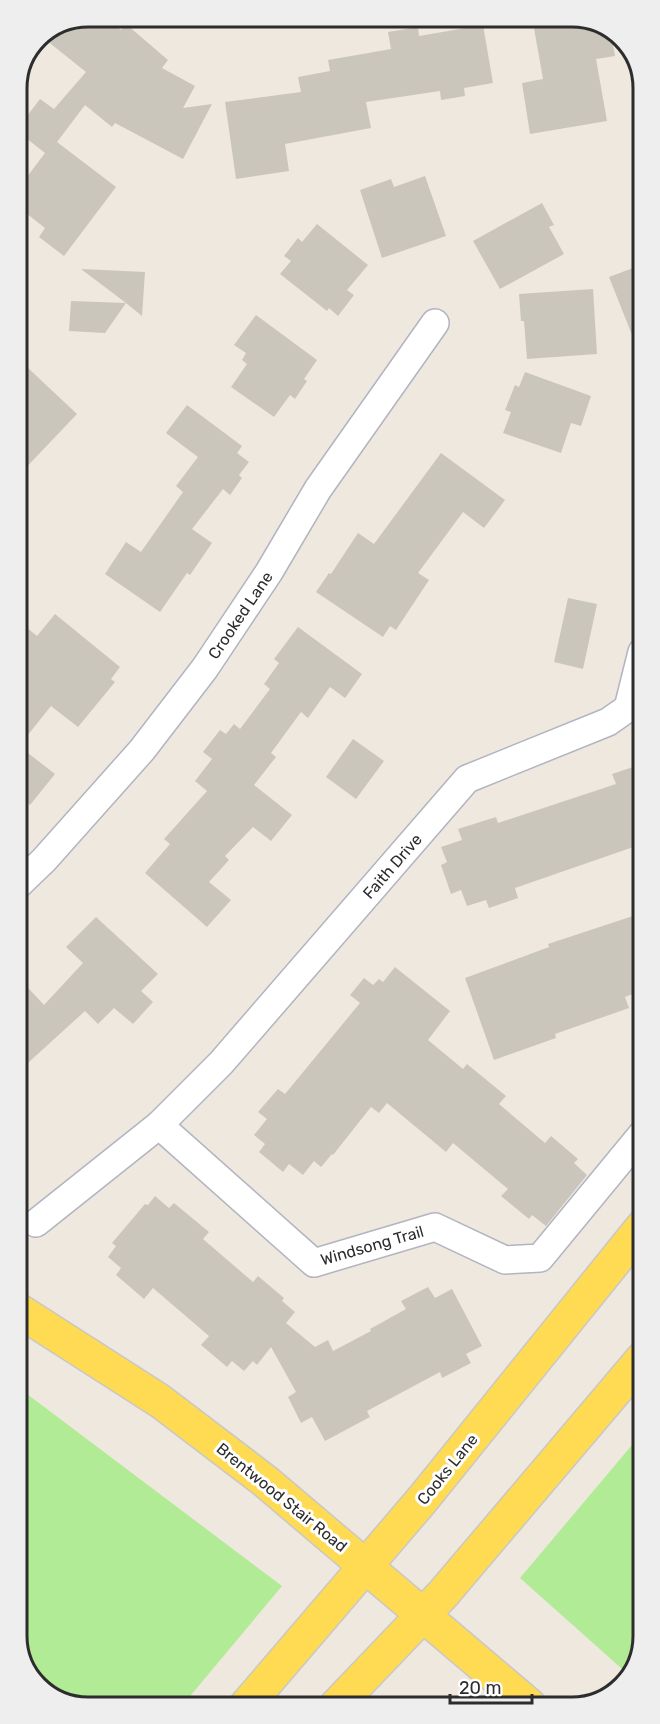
<svg xmlns="http://www.w3.org/2000/svg" width="660" height="1724" viewBox="0 0 660 1724" font-family="Rubik,sans-serif">
	<style>
		.green { fill: #b1eb95 }
		.building { fill: #cbc6bc }
		.lines { fill: none; stroke-linecap: round; stroke-linejoin: round }
		.minor-casing { stroke: #b2b4c1; stroke-width: 30 }
		.major-casing { stroke: #c8c8c8; stroke-width: 36 }
		.minor { stroke: #fff; stroke-width: 27 }
		.major { stroke: #ffda53; stroke-width: 33 }
		.labels { text-anchor: middle; stroke-width: 6; stroke-linejoin: round; paint-order: stroke }
		.street-label { font-size: 16px; fill: #2d2d2d; stroke: #fff }
		.rim { fill: none; stroke: #2d2d2d; stroke-width: 3 }
	</style>
	<rect width="100%" height="100%" fill="#efe8de"/>
	<!-- green -->
	<g class="green">
		<path d="M19 1388 282 1586 181 1707H83L41 1690 19 1655Z"/>
		<path d="M643 1432V1637L630 1676 520 1578Z"/>
	</g>
	<!-- building -->
	<g class="building">
		<path d="M88 16H104L121 30 126 24 168 60 162 68 195 86 183 108 212 104 183 159 115 123 112 127 85 105 57 142 116 187 64 256 39 237 45 228 17 206V190L45 153 17 131V129L40 99 54 109 86 72 41 36Z"/>
		<path d="M532 17H577L610 29 615 56 596 59 607 121 530 134 522 83 543 79Z"/>
		<path d="M483 25 493 83 464 88 465 96 441 100 440 91 366 102 371 128 285 144 289 171 236 179 225 102 301 92 298 77 330 71 328 60 391 49 388 32 418 27 419 36Z"/>
		<path d="M425 176 446 236 382 258 360 190 391 179 394 187Z"/>
		<path d="M542 203 554 225 549 227 564 254 500 289 473 241Z"/>
		<path d="M317 224 368 265 347 290 354 295 338 316 329 308 327 311 280 274 291 261 284 256 298 238 302 242Z"/>
		<path d="M641 265V354L640 355 609 277Z"/>
		<path d="M81 269 145 272 142 316 126 303 105 333 69 331 71 301 126 303Z"/>
		<path d="M593 289 597 354 527 359 524 321H521L519 294Z"/>
		<path d="M256 315 317 360 304 379 307 381 295 399 290 395 274 417 231 387 247 364 242 360 246 353 234 345Z"/>
		<path d="M28 368 77 414 17 477V380Z"/>
		<path d="M525 372 591 396 581 426 571 423 561 453 503 433 511 412 505 410 515 385 519 387Z"/>
		<path d="M187 405 242 446 237 453 249 462 239 475 242 478 230 495 223 489 192 529 212 543 190 575 187 573 160 612 105 574 126 542 141 552 183 492 176 486 198 457 166 433Z"/>
		<path d="M441 453 505 500 484 528 463 512 418 573 429 580 396 630 390 626 383 637 316 592 329 573 331 574 358 533 374 544Z"/>
		<path d="M568 598 597 604 583 669 554 662Z"/>
		<path d="M55 614 120 667 111 679 115 682 78 727 51 706 19 746 55 774 30 805 18 795 17 620 37 636Z"/>
		<path d="M298 627 362 674 345 698 330 687 308 718 301 712 271 753 276 757 254 785 292 815 271 841 253 827 225 856 229 860 209 882 231 900 207 927 145 873 170 844 164 839 207 791 195 781 212 759 203 752 220 730 226 734 234 724 240 729 270 689 264 684 279 663 274 659Z"/>
		<path d="M353 739 384 761 356 799 326 777Z"/>
		<path d="M642 764V844L515 888 518 898 489 908 486 900 467 906 461 890 451 894 441 865 447 862 441 847 462 840 458 829 496 817 498 823 616 784 612 774Z"/>
		<path d="M642 913V990L625 997 629 1008 555 1034 556 1038 494 1060 465 978 549 947 548 944Z"/>
		<path d="M96 917 158 974 141 991 153 1002 133 1024 114 1008 98 1024 85 1011 18 1072V977L44 1005 83 963 66 947Z"/>
		<path d="M395 967 450 1011 428 1040 463 1069 467 1064 506 1096 499 1104 545 1143 551 1136 578 1159 574 1163 587 1175 546 1226 532 1215 529 1219 501 1196 508 1189 453 1143 446 1152 387 1103 379 1113 371 1107 333 1155 332 1154 321 1167 314 1161 303 1175 289 1164 283 1172 259 1152 265 1144 254 1135 267 1119 258 1112 278 1089 285 1094 360 1003 350 995 364 978 373 985 379 979 383 982Z"/>
		<path d="M155 1196 169 1208 174 1203 209 1232 203 1239 253 1282 258 1276 284 1298 282 1301 295 1312 286 1323 315 1347 328 1340 333 1351 371 1331 370 1329 406 1309 401 1301 428 1287 435 1298 452 1289 482 1346 466 1354 471 1363 442 1378 440 1372 367 1411 370 1417 325 1441 312 1417 301 1423 288 1397 296 1392 271 1347 257 1365 253 1361 244 1371 232 1361 227 1367 201 1345 209 1336 153 1288 144 1299 116 1275 121 1268 108 1257 116 1246 112 1243 145 1204 148 1205Z"/>
	</g>
	<g class="lines">
		<defs>
			<g id="minor">
				<path d="M18 885 44 860 142 750 205 668 269 572 318 489 435 323"/>
				<path d="M159 1125 314 1263 435 1227 505 1260 540 1258 643 1133"/>
				<path d="M36 1223 159 1125 221 1063 467 779 608 722 628 708 642 652"/>
			</g>
			<g id="major">
				<path d="M18 1310 160 1401 265 1481 529 1705"/>
				<path d="M336 1706 443 1594 643 1358"/>
				<path d="M245 1707 422 1500 643 1226"/>
			</g>
		</defs>
		<!-- minor casing -->
		<use href="#minor" class="minor-casing"/>
		<!-- major casing -->
		<use href="#major" class="major-casing"/>
		<!-- minor -->
		<use href="#minor" class="minor"/>
		<!-- major -->
		<use href="#major" class="major"/>
	</g>
	<g class="labels">
		<!-- street labels -->
		<g class="street-label">
			<text transform="translate(240 615) rotate(-56)" y="6">Crooked Lane</text>
			<text transform="translate(392 866) rotate(-49)" y="6">Faith Drive</text>
			<text transform="translate(372 1245) rotate(-16)" y="6">Windsong Trail</text>
			<text transform="translate(447 1469) rotate(-51)" y="6">Cooks Lane</text>
			<text transform="translate(282 1497) rotate(39)" y="6">Brentwood Stair Road</text>
		</g>
	</g>
	<!-- crop -->
	<path d="M0 0H660V1724H0ZM88 27H572A61 61 0 0 1 633 88V1636A61 61 0 0 1 572 1697H88A61 61 0 0 1 27 1636V88A61 61 0 0 1 88 27Z" fill="#eee" fill-rule="evenodd"/>
	<path class="rim" d="M88 27H572A61 61 0 0 1 633 88V1636A61 61 0 0 1 572 1697H88A61 61 0 0 1 27 1636V88A61 61 0 0 1 88 27Z"/>
	<!-- scale -->
	<path d="M450 1694v9h82v-9" fill="none" stroke="#2d2d2d" stroke-width="3"/>
	<text x="459" y="1694" font-size="18" fill="#2d2d2d" stroke="#ffffff" stroke-width="4.5" paint-order="stroke">20 m</text>
</svg>
